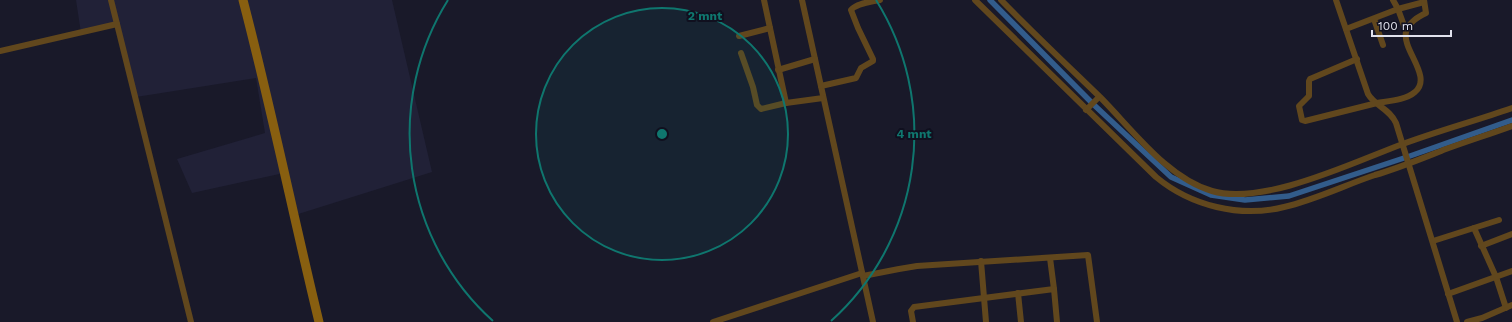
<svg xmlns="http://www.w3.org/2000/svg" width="1512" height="322" viewBox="0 0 1512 322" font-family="'Work Sans',sans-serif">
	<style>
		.built { fill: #212137 }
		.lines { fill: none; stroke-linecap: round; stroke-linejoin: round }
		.canal { stroke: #325c8b; stroke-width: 5.5 }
		.minor { stroke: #61471d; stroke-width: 6 }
		.secondary { stroke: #885f10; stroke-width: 9 }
		.ring { fill: none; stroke: #0f766e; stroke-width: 2 }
		.centre { fill: #0f766e; stroke: #10101f; stroke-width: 2 }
		.ring-label { font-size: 12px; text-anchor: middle; font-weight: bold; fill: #0f766e; stroke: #10101f; stroke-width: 4; stroke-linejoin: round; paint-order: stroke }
	</style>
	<rect width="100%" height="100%" fill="#191929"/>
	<!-- built -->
	<path class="built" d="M76 0H392L432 172 292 216 284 173 192 193 177 159 265 133 256 78 136 97 117 25 81 33Z"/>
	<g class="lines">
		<!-- canal -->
		<path class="canal" d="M990 0 1093 104 1171 177 1211 195 1245 200 1289 196 1410 156 1512 120"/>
		<!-- minor -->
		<g class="minor">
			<path d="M111 0 117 24"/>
			<path d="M764 0 786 103"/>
			<path d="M802 0 873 322"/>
			<path d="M975 0 1156 177C1191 206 1240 218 1284 207 1315 200 1345 185 1375 175 1399 168 1423 158 1446 149 1468 141 1490 134 1512 126"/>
			<path d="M1001 0C1033 33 1067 65 1100 97 1132 129 1167 178 1212 191 1263 206 1352 163 1400 145 1437 131 1475 121 1512 108"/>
			<path d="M1336 0 1368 94C1375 106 1390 109 1396 123L1457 322"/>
			<path d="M1374 19 1383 45"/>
			<path d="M1346 29 1398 9 1393 0"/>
			<path d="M1406 31 1398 9 1424 2"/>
			<path d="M739 36 770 28"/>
			<path d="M0 51 117 24 191 322"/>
			<path d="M741 53 753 87 757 105 761 109 786 103 823 98"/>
			<path d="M1357 59 1310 79 1309 81V96L1299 106 1302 120 1305 121C1329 115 1353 109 1377 103 1389 101 1406 100 1415 92 1433 77 1402 50 1406 32 1409 22 1418 17 1426 13L1424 0"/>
			<path d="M778 70 815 59"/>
			<path d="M821 86 856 78 861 68 873 61V59L858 28 851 10C857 3 871 2 880 0"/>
			<path d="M1086 110 1099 97"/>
			<path d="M1474 228 1496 277 1506 308"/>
			<path d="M1433 241 1499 220"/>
			<path d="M1481 246 1512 234"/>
			<path d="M1050 258 1054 289"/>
			<path d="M981 261 986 322"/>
			<path d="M863 276 899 269 917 266 1088 255 1097 322"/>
			<path d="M1018 293 1021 322"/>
			<path d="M1448 294 1512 271"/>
			<path d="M713 322 862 273"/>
			<path d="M913 322 911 311 914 307 1054 289 1057 322"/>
			<path d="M1467 322 1482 318 1512 305"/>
		</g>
		<!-- secondary -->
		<path class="secondary" d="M243 0C271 107 293 215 319 322"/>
	</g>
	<!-- distance rings -->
	<circle cx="662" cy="134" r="126" fill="#0f766e" fill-opacity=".12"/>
	<g class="ring">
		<circle cx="662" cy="134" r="126"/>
		<path d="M493 321A252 252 0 0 1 448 0M876 0A252 252 0 0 1 831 321"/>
	</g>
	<circle cx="662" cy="134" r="6" class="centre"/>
	<g class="ring-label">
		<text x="705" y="20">2 mnt</text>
		<text x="914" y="138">4 mnt</text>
	</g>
	<!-- scale -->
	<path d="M1372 30v6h79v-6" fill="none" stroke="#e1e2ed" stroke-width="2"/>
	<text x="1378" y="30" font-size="12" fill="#e1e2ed" stroke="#10101f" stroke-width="3" paint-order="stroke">100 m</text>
</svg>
